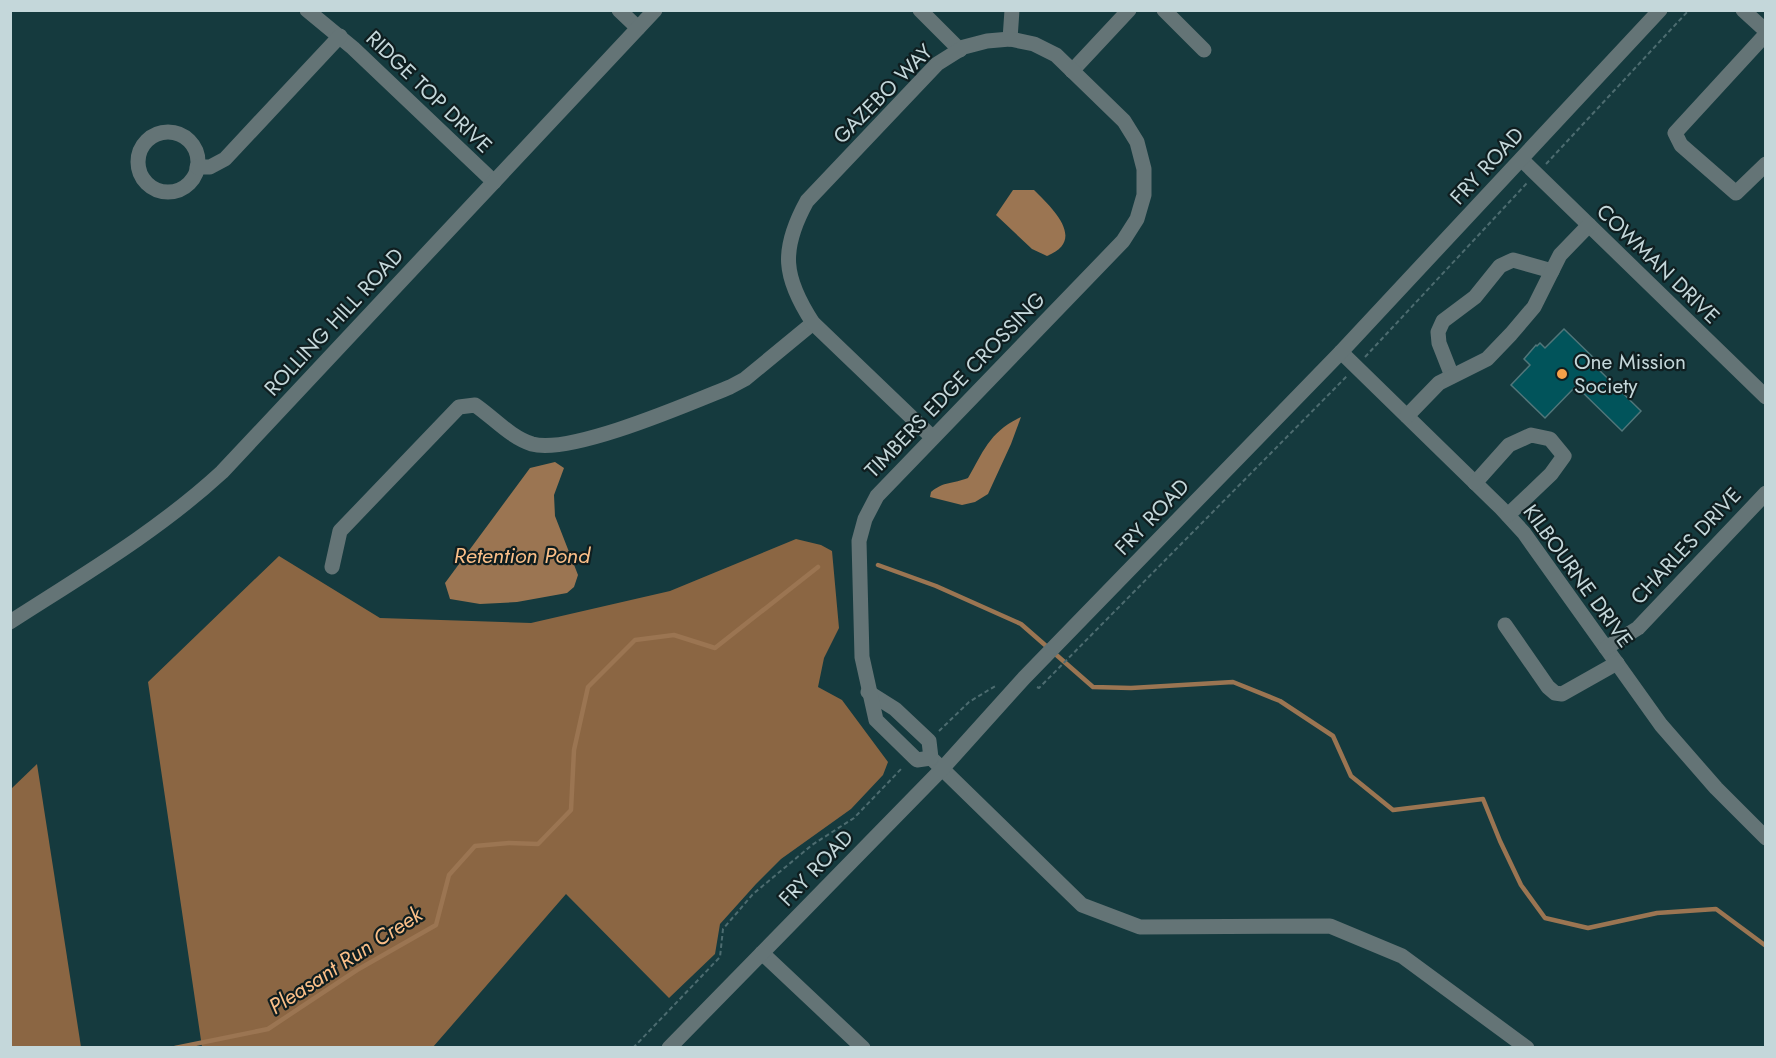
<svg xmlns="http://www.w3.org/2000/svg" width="1776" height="1058" viewBox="0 0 1776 1058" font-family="Jost,sans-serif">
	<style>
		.forest { fill: #8b6643 }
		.water { fill: #9b7552 }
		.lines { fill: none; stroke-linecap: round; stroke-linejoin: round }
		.stream { stroke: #9b7552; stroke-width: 4.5 }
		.building { fill: #01545b; stroke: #51767a; stroke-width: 1.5 }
		.path { stroke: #4d6c70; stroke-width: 2; stroke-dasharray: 4.5 3; stroke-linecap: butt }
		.minor { stroke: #647476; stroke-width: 15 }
		.poi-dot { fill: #f7a149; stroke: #0f1e20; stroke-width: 2 }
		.labels { text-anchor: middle; stroke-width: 4.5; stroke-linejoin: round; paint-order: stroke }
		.street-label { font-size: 21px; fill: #c4d7da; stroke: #0f1e20 }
		.poi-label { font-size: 21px; fill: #c4d7da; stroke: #0f1e20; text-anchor: start }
		.water-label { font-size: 22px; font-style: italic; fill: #fbbf88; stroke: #0f1e20 }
	</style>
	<rect width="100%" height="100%" fill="#153a3e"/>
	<!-- forest -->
	<g class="forest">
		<path d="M796 539 821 545 832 551 839 628 824 658 818 687 842 700 888 762 883 775 851 809 781 859 756 884 720 924 715 954 669 998 566 894 433 1047H202L148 682 279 556 380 618 531 623 670 591Z"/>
		<path d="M37 764 81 1047H11V789Z"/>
	</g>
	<!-- water -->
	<g class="water">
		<path d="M1013 190H1034C1052 208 1087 240 1047 256L1032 249 996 215Z"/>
		<path d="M1021 417 1011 444 988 494 975 502 962 505 930 497 931 492C944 481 953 484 968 478 983 452 990 431 1021 417Z"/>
		<path d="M555 462 564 468 554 495 555 516 578 575 574 587 567 593 517 602 480 604 450 599 445 583 530 468Z"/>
	</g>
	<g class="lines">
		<!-- stream -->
		<g class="stream">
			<path d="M878 565 936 586 1021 624 1093 687 1131 688 1233 682 1280 701 1333 736 1351 776 1393 810 1483 799 1500 841 1521 885 1545 918 1588 928 1657 913 1716 909 1766 946"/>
			<path d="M175 1048 268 1029 357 970 436 925 449 875 475 846 509 843 538 844 571 810 574 750 588 687 635 640 674 635 715 648 818 567"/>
		</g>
	</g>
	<!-- building -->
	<path class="building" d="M1564 329 1599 363 1596 367 1641 411 1622 431 1576 386 1545 418 1511 385 1530 365 1524 359 1536 345 1537 346 1540 343 1545 348Z"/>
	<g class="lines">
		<!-- path -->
		<g class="path">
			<path d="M1546 164 1689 10"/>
			<path d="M1365 357 1527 183"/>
			<path d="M1037 687 1039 688 1347 376"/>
			<path d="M939 731 969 702 997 685"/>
			<path d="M633 1048 720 957 723 929 753 894 812 845 854 818 903 767"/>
		</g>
		<!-- minor -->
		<g class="minor">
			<path d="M307 10 353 48 494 182"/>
			<path d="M619 10 638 28"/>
			<path d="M920 10 960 50"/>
			<path d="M1164 10 1204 50"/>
			<path d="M1743 10 1766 31"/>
			<path d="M1766 34 1675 133 1681 145 1736 193 1766 164"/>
			<path d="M1010 39 1012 10"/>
			<path d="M1072 71 1129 10"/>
			<circle cx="168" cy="162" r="30"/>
			<path d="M1522 160 1766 397"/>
			<path d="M197 167H210L225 159 340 36"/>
			<path d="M1341 352 1501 508 1524 533 1661 725 1716 788 1766 838"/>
			<path d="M1452 376 1439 343 1438 332 1443 321 1475 297 1500 266 1513 260 1552 271"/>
			<path d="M1407 416 1439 383 1487 359 1511 334 1534 307 1560 255 1589 225"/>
			<path d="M1475 483 1509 445 1531 435 1550 439 1564 456 1551 474 1508 515"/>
			<path d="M332 567 340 531 459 407 475 405C494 418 510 437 532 444 571 455 690 403 730 387L745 379 813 323"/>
			<path d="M10 622C83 575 158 531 222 472L655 10"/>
			<path d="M1505 625 1548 687 1555 693 1562 694 1617 663"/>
			<path d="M1606 648 1638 628 1766 493"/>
			<path d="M868 692 895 709 929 741 931 758 1082 905 1140 927 1330 926 1402 956 1527 1048"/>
			<path d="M931 758 917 760 876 720 862 657 859 541 865 519 877 496 1123 241 1137 219 1144 195V169L1137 142 1124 121 1056 55 1034 44 1010 39 987 41 964 47 937 64 807 201C780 250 783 277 813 323L933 438"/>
			<path d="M762 953 863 1048"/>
			<path d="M669 1048 942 769 1024 678 1341 352 1660 10"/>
		</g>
	</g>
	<!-- markers -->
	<circle class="poi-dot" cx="1562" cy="374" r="6"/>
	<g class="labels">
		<!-- street labels -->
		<g class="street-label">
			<text transform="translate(429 92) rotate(44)" y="7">RIDGE TOP DRIVE</text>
			<text transform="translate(883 94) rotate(-45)" y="7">GAZEBO WAY</text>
			<text transform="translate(1487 166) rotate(-47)" y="7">FRY ROAD</text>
			<text transform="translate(1658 264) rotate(44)" y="7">COWMAN DRIVE</text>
			<text transform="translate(334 322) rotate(-47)" y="7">ROLLING HILL ROAD</text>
			<text transform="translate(955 385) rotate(-46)" y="7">TIMBERS EDGE CROSSING</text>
			<text transform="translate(1152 517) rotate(-46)" y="7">FRY ROAD</text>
			<text transform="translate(1686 546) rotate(-47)" y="7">CHARLES DRIVE</text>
			<text transform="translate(1578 576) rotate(54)" y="7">KILBOURNE DRIVE</text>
			<text transform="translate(816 868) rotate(-46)" y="7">FRY ROAD</text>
		</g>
		<!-- poi labels -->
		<g class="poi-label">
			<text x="1574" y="369">One Mission<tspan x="1574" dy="24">Society</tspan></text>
		</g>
		<!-- water labels -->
		<g class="water-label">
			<text x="522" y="563">Retention Pond</text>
			<text transform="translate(345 960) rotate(-33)" y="8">Pleasant Run Creek</text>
		</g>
	</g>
	<!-- border -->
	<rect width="1776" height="1058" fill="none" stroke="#c4d7da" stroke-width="24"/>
</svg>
